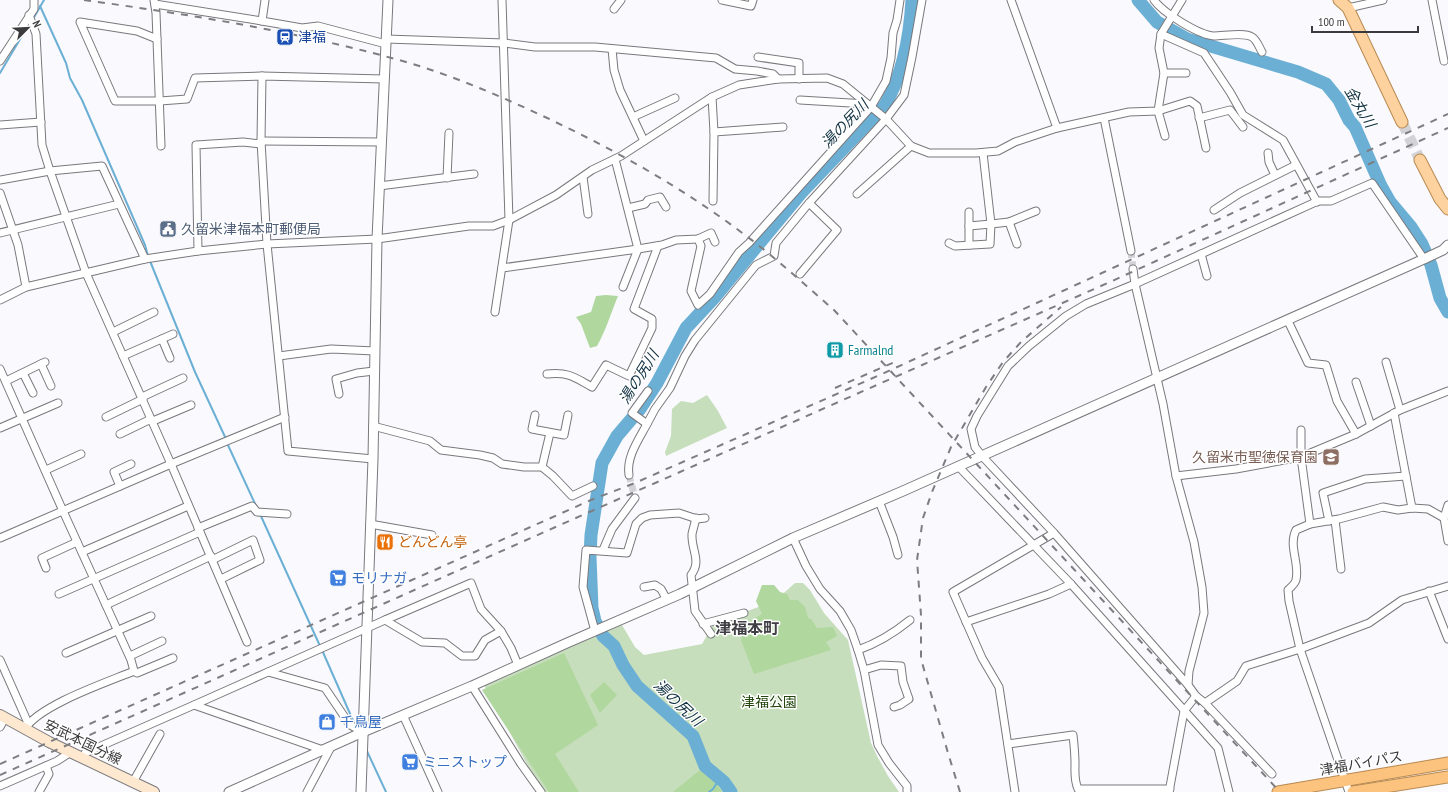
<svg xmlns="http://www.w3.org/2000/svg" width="1448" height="792" viewBox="0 0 1448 792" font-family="'PT Sans Narrow','Noto Sans JP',sans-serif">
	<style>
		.green { fill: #c6debb }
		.forest { fill: #b0d79e }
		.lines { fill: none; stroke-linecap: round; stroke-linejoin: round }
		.stream { stroke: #6bb0d4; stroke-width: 2 }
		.river { stroke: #6bb0d4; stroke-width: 13 }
		.minor-tunnel { stroke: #d3d3d7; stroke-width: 7; stroke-dasharray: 7 3.5; stroke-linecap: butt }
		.primary-tunnel { stroke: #d3d3d7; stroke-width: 11; stroke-dasharray: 11 5.5; stroke-linecap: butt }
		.minor-casing { stroke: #79797d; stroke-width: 9 }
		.tertiary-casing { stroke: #79797d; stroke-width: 11 }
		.secondary-casing { stroke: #79797d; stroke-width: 12 }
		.primary-casing { stroke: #b88a52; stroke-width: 13 }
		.trunk-casing { stroke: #b88a52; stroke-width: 13 }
		.minor { stroke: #fff; stroke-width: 7 }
		.tertiary { stroke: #fff; stroke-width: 9 }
		.secondary { stroke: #fee8cf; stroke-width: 10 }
		.primary { stroke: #fdd29e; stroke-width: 11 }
		.trunk { stroke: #fcc37e; stroke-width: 11 }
		.rail { stroke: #7e7e81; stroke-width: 2; stroke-dasharray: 7 7; stroke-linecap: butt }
		.labels { text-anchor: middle; stroke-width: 3; stroke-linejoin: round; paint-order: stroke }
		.transit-label { font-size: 14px; fill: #164399; stroke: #fff; text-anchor: start }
		.service-label { font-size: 14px; fill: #4e5e75; stroke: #fff; text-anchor: start }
		.culture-label { font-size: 14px; fill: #0d838f; stroke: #fff; text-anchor: start }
		.education-label { font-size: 14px; fill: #785e54; stroke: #fff; text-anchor: end }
		.food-label { font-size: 14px; fill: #c56008; stroke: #fff; text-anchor: start }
		.shop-label { font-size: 14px; fill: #366cbe; stroke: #fff; text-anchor: start }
		.park-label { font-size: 14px; fill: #23460c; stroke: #fff }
		.street-label { font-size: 14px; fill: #3b3b3d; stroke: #fff }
		.water-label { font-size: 15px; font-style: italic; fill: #133343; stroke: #fff }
		.quarter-label { font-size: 16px; font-weight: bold; fill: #404044; stroke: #fff }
	</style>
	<rect width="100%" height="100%" fill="#f9f9fe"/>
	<!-- green -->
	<g class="green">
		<path d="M707 395 718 411 727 428 666 456 665 452 671 436 672 409 681 401 693 403Z"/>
		<path d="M795 583H803L810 590 824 613 848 640 871 743 877 756 888 776 899 792H545L528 766 484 685 622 625 635 647 644 655 702 644 714 623 775 601Z"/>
	</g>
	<!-- forest -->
	<g class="forest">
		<path d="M606 295 618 296C611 313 606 330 597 346L590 348 581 324 576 317 591 312 596 296Z"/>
		<path d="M762 585H774L780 592 787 594 790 600H798L805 607 808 618 811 619 817 628 833 627 837 636 826 642 831 650 754 674 741 640 746 624 762 614 756 601Z"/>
		<path d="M564 653 598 725 555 754 579 792H549L482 690Z"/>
		<path d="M604 682 617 695 600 713 590 695Z"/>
		<path d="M705 766 722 792H673Z"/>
	</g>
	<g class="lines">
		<!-- stream -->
		<g class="stream">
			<path d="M40 6 66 63 70 78 82 100 145 245 148 256"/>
			<path d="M33 19 44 0"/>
			<path d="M0 73 29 24"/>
			<path d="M150 261 195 372 226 439"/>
			<path d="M227 443 257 508"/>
			<path d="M260 514 320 646"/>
			<path d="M322 650 355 725"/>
			<path d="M366 749 386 792"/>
			<path d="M709 792 713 789 720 778"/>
		</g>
		<!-- river -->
		<g class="river">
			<path d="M1138 0 1157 22 1187 39 1298 72 1326 84 1339 100 1349 120 1355 127 1381 186 1390 202 1411 227 1422 244 1431 265 1440 298 1448 312"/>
			<path d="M731 792 724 782 705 766 693 736 637 686 623 665 614 646 603 636 595 621 592 608 590 557 591 535 602 463 617 436 640 409 657 383 686 328 714 298 801 193 885 105C903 74 910 35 912 0"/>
		</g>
		<!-- minor-tunnel -->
		<g class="minor-tunnel">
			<path d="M1131 251 1133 269"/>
			<path d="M629 475 635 498"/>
		</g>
		<!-- primary-tunnel -->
		<path class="primary-tunnel" d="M1402 122 1420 160"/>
		<defs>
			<g id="minor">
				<path d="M154 0 156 13 161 146"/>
				<path d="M265 0 262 21 302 28 318 26 386 44"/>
				<path d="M722 0 751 6 753 0"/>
				<path d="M1011 0 1057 128"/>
				<path d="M1154 0C1163 13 1199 35 1214 36 1224 36 1244 32 1252 37 1257 40 1259 47 1262 52"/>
				<path d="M1432 0 1444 61"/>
				<path d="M155 4 262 21"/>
				<path d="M1348 8 1383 0"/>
				<path d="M614 9 621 0"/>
				<path d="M29 15 36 34 42 145 50 171 86 273 171 464 247 642"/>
				<path d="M1161 34 1204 53 1230 92 1243 115 1283 140 1317 202"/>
				<path d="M157 39 137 31 80 22 115 101H160L187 99 195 78 262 76 384 79"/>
				<path d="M386 39 504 43 535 47H595L716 58 735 69 757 71 773 74 778 79"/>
				<path d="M612 49 614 70 620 90 644 141"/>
				<path d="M758 57 799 63V79"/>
				<path d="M0 61 34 9V0"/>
				<path d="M1164 73H1186"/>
				<path d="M262 76 261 141 267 244 288 451 373 459"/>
				<path d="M712 97 714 132 713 201"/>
				<path d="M800 100 867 104"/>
				<path d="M633 117 675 98"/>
				<path d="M1104 118 1131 251"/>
				<path d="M1199 118 1230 110 1243 127"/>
				<path d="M0 125 41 122"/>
				<path d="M714 132 783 127"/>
				<path d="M1165 136 1158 111 1190 101 1197 106 1206 148"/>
				<path d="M261 141 381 142"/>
				<path d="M983 153 991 224 1009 222 1036 211"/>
				<path d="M1268 153 1269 162 1275 175"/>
				<path d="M615 159 638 249 623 287"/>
				<path d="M583 177 588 214"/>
				<path d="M447 178 449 133"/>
				<path d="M0 180 50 171 102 166 145 259"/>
				<path d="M379 186 474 174"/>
				<path d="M0 193 18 245 26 287"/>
				<path d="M857 194 911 146"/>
				<path d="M628 208 645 204 648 200 660 197 666 207"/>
				<path d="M1214 210 1240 193 1296 165"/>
				<path d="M1009 222 1017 244"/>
				<path d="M0 233 119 204"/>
				<path d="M698 239 701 246 691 291 698 305 710 294 739 252 749 243 871 107 886 81 891 58 893 33 897 20 900 0"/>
				<path d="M949 243 955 246 990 244 991 224 969 226V212"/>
				<path d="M969 245V226"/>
				<path d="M198 251 196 145 243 142 261 144"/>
				<path d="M1201 254 1207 276"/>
				<path d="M502 268 638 249 662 245 676 240 698 239 711 233 715 242"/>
				<path d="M1133 269 1135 284 1163 404 1176 476 1194 542 1202 587 1204 613 1189 671 1188 685 1196 696 1205 703 1237 681 1246 666 1300 649 1369 623 1402 600 1448 586"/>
				<path d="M800 274 837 230 809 203"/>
				<path d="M0 300 26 287 145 259 198 251 267 244 377 239 469 226H493L509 220 556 195 592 170 621 156 712 97 739 85 778 79 827 78 843 84 886 119 911 146 929 153H976L998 151 1015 142 1057 128 1129 112 1158 111 1164 73 1159 48 1161 34 1182 0"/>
				<path d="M495 312 509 220 502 0"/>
				<path d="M1288 321 1308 363 1326 365 1337 401 1356 434"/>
				<path d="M113 332 154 312"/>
				<path d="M162 339 170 358"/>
				<path d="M123 356 173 334"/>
				<path d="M279 356 331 349 375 351"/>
				<path d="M1386 362 1400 410"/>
				<path d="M41 364 51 386"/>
				<path d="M0 369 63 511 131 660 134 671C108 682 39 705 25 729"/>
				<path d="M23 373 33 393"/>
				<path d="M547 374C569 372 574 377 592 387L606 365 629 376 652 328V319L634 309 658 246"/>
				<path d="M6 381 45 362"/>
				<path d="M1356 382 1371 426"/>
				<path d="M339 394 336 379 357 373 374 371"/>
				<path d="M142 397 183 378"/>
				<path d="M1394 413 1412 508"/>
				<path d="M535 415 532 429 564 435 568 415"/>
				<path d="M106 417 143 399"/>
				<path d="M153 421 191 405"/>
				<path d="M647 424 655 409 670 388 685 356 695 340 756 265 774 256 776 243 809 203 886 119 904 95 912 57 922 0"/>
				<path d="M373 426 430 441 441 450 480 455 493 458 502 464 524 467H542L550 433"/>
				<path d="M0 428 58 403"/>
				<path d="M1301 430V457L1310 524"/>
				<path d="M120 434 151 419"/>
				<path d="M958 466 1071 584 1218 748 1229 792"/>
				<path d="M542 467 553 476 572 496 593 486"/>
				<path d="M46 470 81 454"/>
				<path d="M629 475C626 457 639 439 647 424L632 413 648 391"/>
				<path d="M1176 476 1236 469 1301 457 1356 434 1400 410 1448 391"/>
				<path d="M120 486 114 472 131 464"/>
				<path d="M879 501 893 537 898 555"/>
				<path d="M1448 505 1444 518 1448 541"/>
				<path d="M696 518C695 523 693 529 692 534 691 550 702 561 691 575L695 611 711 634"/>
				<path d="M1335 520 1341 569"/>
				<path d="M1329 521 1323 493 1365 479 1406 476"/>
				<path d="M370 524 432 535"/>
				<path d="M198 528 252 506 257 512 287 514"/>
				<path d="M0 538 171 464 285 417"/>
				<path d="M793 538 806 566 820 589 840 611 851 630 858 650 864 670 878 745 889 763 907 786V792"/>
				<path d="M603 550 612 529 635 498"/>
				<path d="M82 552 188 506"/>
				<path d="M212 560 253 540 260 560 221 579"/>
				<path d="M46 568 42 558 77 542"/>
				<path d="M644 587 655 585 661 589 667 600"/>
				<path d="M1429 591 1448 639"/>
				<path d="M59 594 200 532"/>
				<path d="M106 605 211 556"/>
				<path d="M385 620 471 583 481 609 501 631 511 648 518 665"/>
				<path d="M966 622 1049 594 1071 584"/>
				<path d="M703 624 744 613"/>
				<path d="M595 631 583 587 586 550 627 553 636 524 642 518 650 515 679 513 697 519 705 518"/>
				<path d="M858 650C878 643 894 633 910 620"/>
				<path d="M66 653 151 616"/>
				<path d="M130 656 162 641"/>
				<path d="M0 660 28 723"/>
				<path d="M864 670 881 665 901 666 903 682 909 699 900 705 894 707"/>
				<path d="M134 671 137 673 173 658"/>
				<path d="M268 672 385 620 422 642 445 643 462 656H475L485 640 501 631"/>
				<path d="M1188 685 1054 533 982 456 975 447 971 429 977 416 1008 366 1029 346 1066 316 1086 304 1135 284 1318 201H1331L1372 183 1424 259"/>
				<path d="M472 686 521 764 541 792"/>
				<path d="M1205 703 1272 774"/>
				<path d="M403 715 438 792"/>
				<path d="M0 727 5 718"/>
				<path d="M1008 744 1073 735C1074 744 1075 754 1075 764 1075 773 1074 780 1078 789H1170"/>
				<path d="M323 750 194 705 268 672 325 688 350 725 363 732"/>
				<path d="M83 758 85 753 194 705"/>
				<path d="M133 782 160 734"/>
				<path d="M0 786 57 761 71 752"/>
				<path d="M39 792 49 774 46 766"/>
				<path d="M307 792 331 747"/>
				<path d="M1015 792 999 687 982 658 953 592 1054 533"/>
				<path d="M1169 792 1184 711 1196 696"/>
				<path d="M1349 792 1300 649 1289 601 1288 590C1290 588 1295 584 1296 580 1300 563 1288 546 1296 530L1310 524 1339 519 1383 507 1398 510 1412 508 1428 509 1444 518"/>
			</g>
			<g id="tertiary">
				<path d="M229 792 363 732 472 686 567 643 680 594 793 538 903 491 1424 259 1443 250 1448 245"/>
				<path d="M361 792 373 459 377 239 388 0"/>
			</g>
			<path id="secondary" d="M0 715 49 742 154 792"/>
			<g id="primary">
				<path d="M1339 0 1348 8 1402 122"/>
				<path d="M1420 160 1440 199 1448 209"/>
			</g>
			<g id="trunk">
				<path d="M1278 792 1448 763"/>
				<path d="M1353 792 1448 777"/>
			</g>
		</defs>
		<!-- minor casing -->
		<use href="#minor" class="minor-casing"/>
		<!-- tertiary casing -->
		<use href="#tertiary" class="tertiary-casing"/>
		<!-- secondary casing -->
		<use href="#secondary" class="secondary-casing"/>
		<!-- primary casing -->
		<use href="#primary" class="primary-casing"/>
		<!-- trunk casing -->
		<use href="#trunk" class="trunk-casing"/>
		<!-- minor -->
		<use href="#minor" class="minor"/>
		<!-- tertiary -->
		<use href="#tertiary" class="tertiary"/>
		<!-- secondary -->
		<use href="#secondary" class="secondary"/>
		<!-- primary -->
		<use href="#primary" class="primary"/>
		<!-- trunk -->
		<use href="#trunk" class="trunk"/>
		<!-- rail -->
		<g class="rail">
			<path d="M84 0C193 15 300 32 406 62 454 76 500 96 545 117 615 150 683 188 745 235 776 258 805 285 834 310L1280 792"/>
			<path d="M835 388 897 361"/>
			<path d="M0 764 591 500 635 483 882 374 1448 114"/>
			<path d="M0 775 560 525 1110 282 1448 128"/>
			<path d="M960 792 948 753 921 659V615L917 560 923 518 932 492 951 447 986 387 1003 362 1021 342 1061 307"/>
		</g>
	</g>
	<!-- icons -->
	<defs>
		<symbol id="station-square" viewBox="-11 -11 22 22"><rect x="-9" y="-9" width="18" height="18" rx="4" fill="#1a4fb4" stroke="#fff"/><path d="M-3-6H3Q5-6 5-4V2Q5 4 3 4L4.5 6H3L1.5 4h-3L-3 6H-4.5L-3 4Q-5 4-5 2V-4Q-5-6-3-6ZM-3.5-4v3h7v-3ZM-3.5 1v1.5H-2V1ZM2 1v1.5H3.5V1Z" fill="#fff"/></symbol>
		<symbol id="civic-square" viewBox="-11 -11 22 22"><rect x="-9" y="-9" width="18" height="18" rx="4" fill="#5c6f8a" stroke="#fff"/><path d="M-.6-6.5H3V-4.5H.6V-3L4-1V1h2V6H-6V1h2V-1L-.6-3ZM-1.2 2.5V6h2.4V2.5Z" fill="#fff"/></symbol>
		<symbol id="building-square" viewBox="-11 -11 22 22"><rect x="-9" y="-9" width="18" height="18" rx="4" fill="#0f9aa8" stroke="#fff"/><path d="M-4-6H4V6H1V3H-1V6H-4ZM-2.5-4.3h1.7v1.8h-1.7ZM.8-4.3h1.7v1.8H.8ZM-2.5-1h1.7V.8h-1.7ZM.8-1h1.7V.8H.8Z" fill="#fff"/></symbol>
		<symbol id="school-square" viewBox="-11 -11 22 22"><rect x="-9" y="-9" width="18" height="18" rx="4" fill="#8d6e63" stroke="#fff"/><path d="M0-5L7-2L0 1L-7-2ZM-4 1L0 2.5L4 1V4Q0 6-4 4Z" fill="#fff"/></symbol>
		<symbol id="restaurant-square" viewBox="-11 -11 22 22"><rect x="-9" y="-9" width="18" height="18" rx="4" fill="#e8710a" stroke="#fff"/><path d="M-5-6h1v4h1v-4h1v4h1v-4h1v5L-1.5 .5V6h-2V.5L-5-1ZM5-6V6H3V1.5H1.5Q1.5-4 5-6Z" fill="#fff"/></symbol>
		<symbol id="supermarket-square" viewBox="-11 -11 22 22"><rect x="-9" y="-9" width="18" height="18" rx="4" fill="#3f7fe0" stroke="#fff"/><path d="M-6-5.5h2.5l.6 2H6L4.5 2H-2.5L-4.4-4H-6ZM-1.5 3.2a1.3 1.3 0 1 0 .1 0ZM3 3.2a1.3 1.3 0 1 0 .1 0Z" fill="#fff"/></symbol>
		<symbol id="shop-square" viewBox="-11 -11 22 22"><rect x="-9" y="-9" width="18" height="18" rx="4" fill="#3f7fe0" stroke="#fff"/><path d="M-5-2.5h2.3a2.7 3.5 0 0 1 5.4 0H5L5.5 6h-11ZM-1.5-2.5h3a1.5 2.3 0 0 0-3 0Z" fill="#fff"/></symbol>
	</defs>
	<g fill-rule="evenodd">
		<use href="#station-square" x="275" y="27" width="20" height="20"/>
		<use href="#civic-square" x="158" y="219" width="20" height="20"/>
		<use href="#building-square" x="825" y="340" width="20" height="20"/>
		<use href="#school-square" x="1321" y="447" width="20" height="20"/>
		<use href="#restaurant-square" x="375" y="532" width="20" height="20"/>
		<use href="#supermarket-square" x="328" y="568" width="20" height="20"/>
		<use href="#shop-square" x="317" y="712" width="20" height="20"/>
		<use href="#supermarket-square" x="400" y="752" width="20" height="20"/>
	</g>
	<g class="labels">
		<!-- transit labels -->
		<g class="transit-label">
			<text x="298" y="42">津福</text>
		</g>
		<!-- service labels -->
		<g class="service-label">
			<text x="181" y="234">久留米津福本町郵便局</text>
		</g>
		<!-- culture labels -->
		<g class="culture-label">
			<text x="848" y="355">Farmalnd</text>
		</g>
		<!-- education labels -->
		<g class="education-label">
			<text x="1318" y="462">久留米市聖徳保育園</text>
		</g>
		<!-- food labels -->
		<g class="food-label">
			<text x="398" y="547">どんどん亭</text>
		</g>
		<!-- shop labels -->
		<g class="shop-label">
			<text x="351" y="583">モリナガ</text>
			<text x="340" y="727">千鳥屋</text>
			<text x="423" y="767">ミニストップ</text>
		</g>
		<!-- park labels -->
		<g class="park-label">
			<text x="769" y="707">津福公園</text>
		</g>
		<!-- street labels -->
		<g class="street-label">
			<text transform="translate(83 742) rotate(26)" y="5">安武本国分線</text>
			<text transform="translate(1361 763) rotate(-10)" y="5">津福バイパス</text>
		</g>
		<!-- water labels -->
		<g class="water-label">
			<text transform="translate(1360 107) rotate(59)" y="5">金丸川</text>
			<text transform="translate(845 124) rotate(-46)" y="5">湯の尻川</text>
			<text transform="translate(639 377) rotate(-58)" y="5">湯の尻川</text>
			<text transform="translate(678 703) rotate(43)" y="5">湯の尻川</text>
		</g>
		<!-- quarter labels -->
		<g class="quarter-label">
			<text x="747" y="634">津福本町</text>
		</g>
	</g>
	<!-- north arrow -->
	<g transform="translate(28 28) rotate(66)" stroke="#ffffff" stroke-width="3" paint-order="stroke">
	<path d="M0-3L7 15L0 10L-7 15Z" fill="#3b3b3d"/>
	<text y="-6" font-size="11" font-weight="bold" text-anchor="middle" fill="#3b3b3d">N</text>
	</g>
	<!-- scale -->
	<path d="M1312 26v6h106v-6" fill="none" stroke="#3b3b3d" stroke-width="2"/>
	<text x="1318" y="26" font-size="12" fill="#3b3b3d" stroke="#ffffff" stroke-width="3" paint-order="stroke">100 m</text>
</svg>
